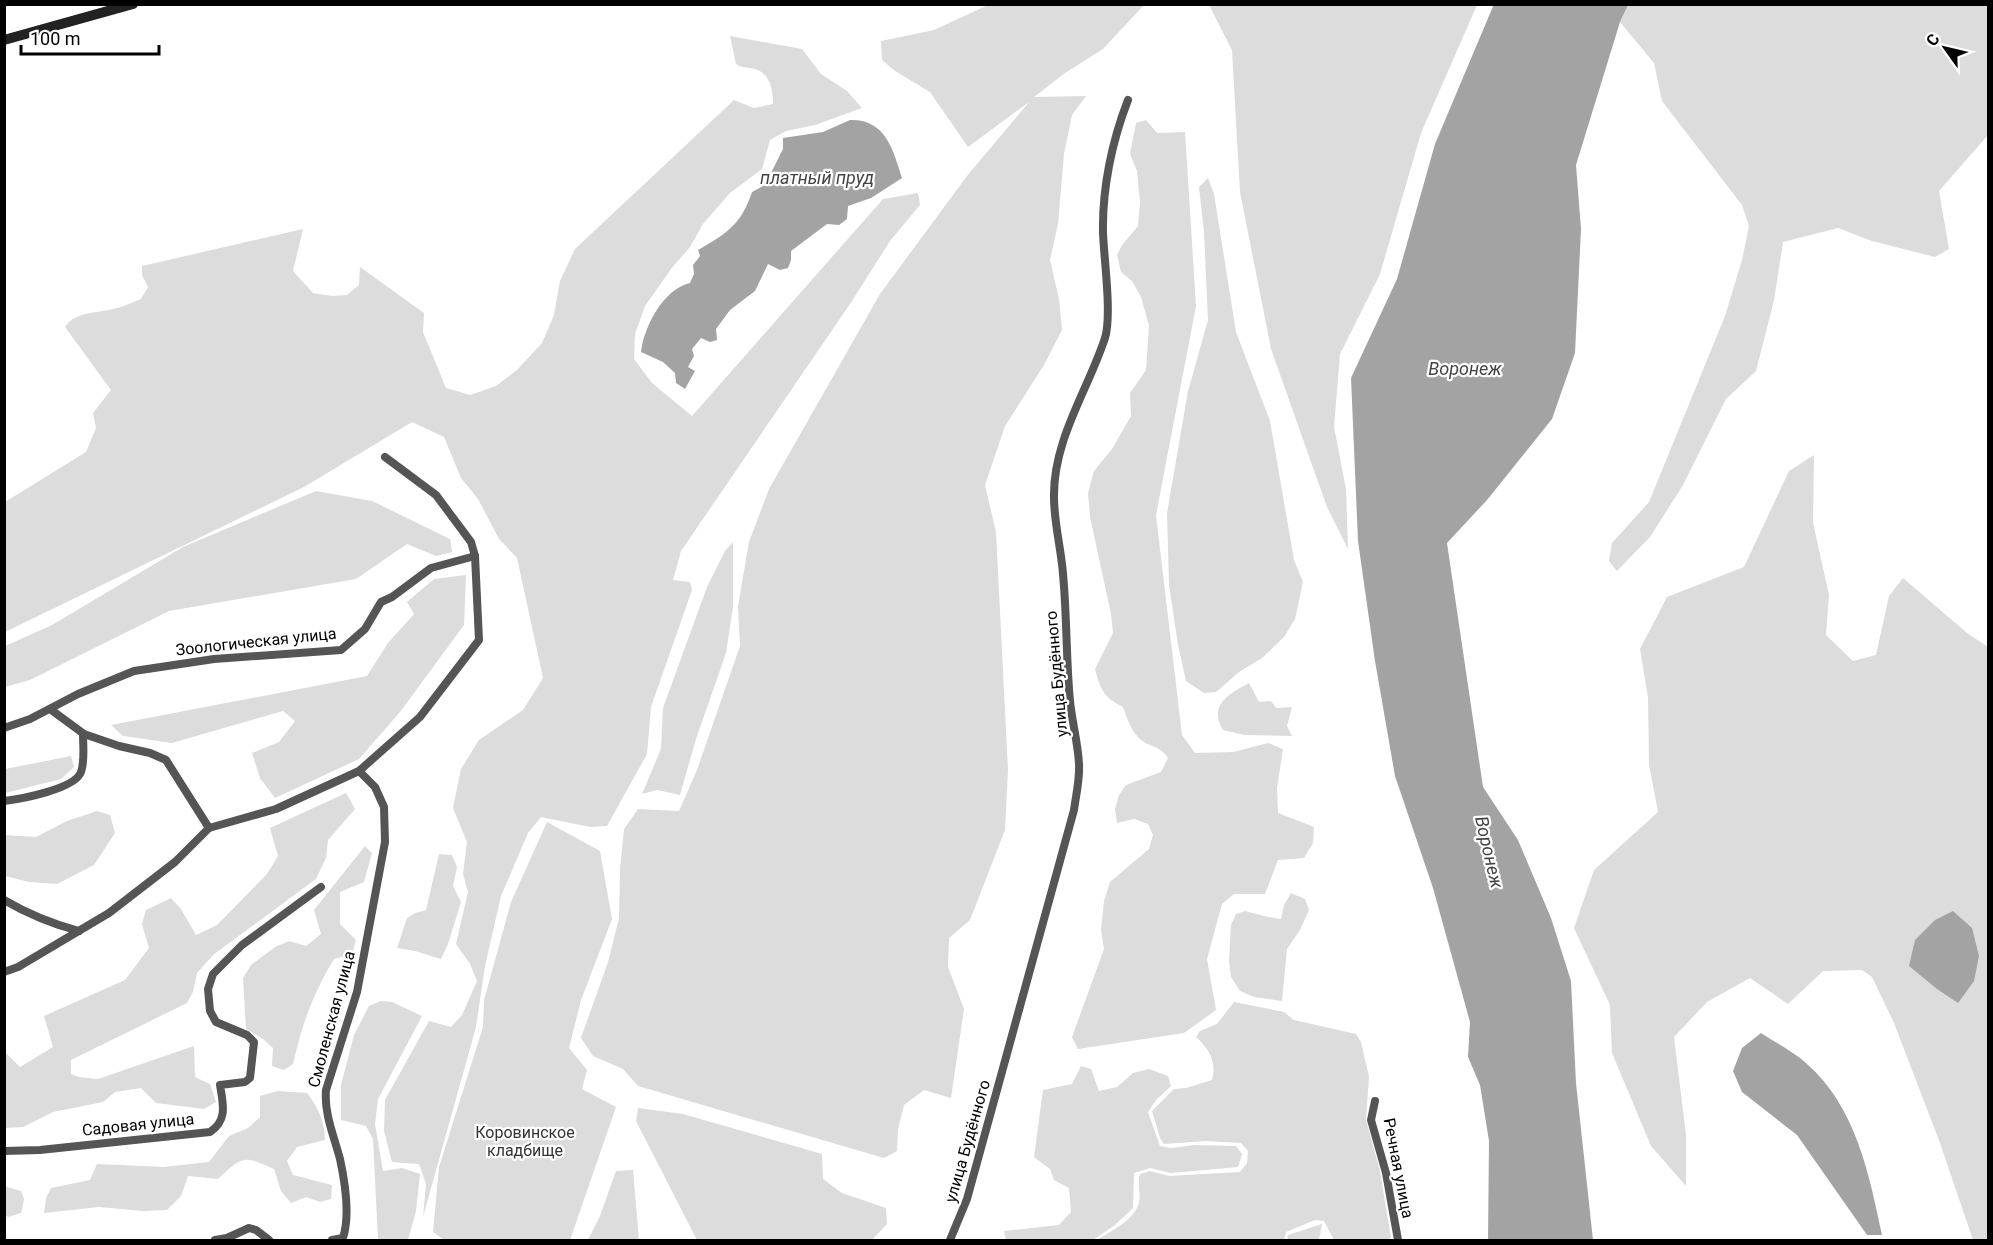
<svg xmlns="http://www.w3.org/2000/svg" width="1993" height="1245" viewBox="0 0 1993 1245" font-family="Roboto,sans-serif">
	<style>
		.green { fill: #dcdcdc }
		.water { fill: #a3a3a3 }
		.lines { fill: none; stroke-linecap: round; stroke-linejoin: round }
		.minor { stroke: #555; stroke-width: 8 }
		.secondary { stroke: #222; stroke-width: 10 }
		.labels { text-anchor: middle; stroke-width: 4.5; stroke-linejoin: round; paint-order: stroke }
		.street-label { font-size: 16px; fill: #000; stroke: #fff }
		.park-label { font-size: 16px; fill: #333; stroke: #fff }
		.water-label { font-size: 18px; font-style: italic; fill: #444; stroke: #fff }
	</style>
	<rect width="100%" height="100%" fill="#fff"/>
	<!-- green -->
	<g class="green">
		<path d="M988 5H1144L1103 49 1065 73 1034 97 1086 96 1072 115 1064 154 1058 224 1050 260 1059 299 1062 330 1044 365 1005 426 985 485 996 532 1008 770 1005 830 970 920 949 938 948 967 964 1009 951 1098 924 1090 904 1105 898 1129 897 1151 884 1158 638 1086 623 1069 593 1056 581 1038 608 962 619 918 620 870 624 829 638 809 679 811 697 770 740 646 738 606 749 542 769 489 880 294 967 176 1029 102 968 147 930 92 895 71 882 60 881 41 934 30Z"/>
		<path d="M1209 5H1477L1421 133 1380 274 1340 354 1334 427 1346 489 1348 549 1327 507 1271 349 1240 192 1232 50Z"/>
		<path d="M1628 5H1988V135L1939 191 1949 249 1935 257 1872 241 1838 228 1783 242 1774 300 1756 371 1726 399 1683 485 1650 537 1617 571 1609 561 1612 543 1649 502 1725 316 1742 260 1749 226 1742 205 1662 101 1654 63 1620 22Z"/>
		<path d="M730 36 802 49 821 74 847 91 862 108 815 125 786 131 770 140 762 169 730 193 703 224 690 247 671 269 645 306 635 334 634 359 652 383 692 416 883 199 918 193 920 205 890 241 850 304 681 551 673 580 690 582 692 590 651 707 647 754 607 826 590 827 541 817 528 833 501 896 485 966 476 1027 423 1217 426 1184 419 1164 392 1162 384 1131 385 1100 429 1021 451 1027 462 1015 477 981 470 964 456 944 468 892 463 874 467 842 453 808 461 769 479 740 523 710 543 678 517 558 499 539 478 499 461 478 444 437 412 422 304 487 5 632V502L86 452 96 428 93 413 111 390 65 327C74 313 93 313 109 310 120 308 131 303 141 299L148 287 142 275V266L303 229 293 271 313 293 332 296 347 295 359 285 360 267 424 313 423 332 446 388 470 395 496 386 517 370 542 343 554 315 560 281 575 249 734 100 754 108 773 104C773 91 771 74 755 69 748 67 743 69 736 64Z"/>
		<path d="M1146 120 1157 133 1185 132 1196 306 1156 515 1182 735 1195 753 1233 752 1268 743 1283 749 1277 788 1278 813 1314 827 1313 843 1304 858 1278 860 1265 894H1234L1222 904 1207 959 1216 1010 1184 1033 1078 1049 1072 1037 1104 949 1101 930 1104 901 1110 882 1149 849 1153 835 1148 824 1134 819 1117 823 1115 809 1119 795 1126 785 1161 772 1168 758C1159 744 1148 748 1138 737 1130 729 1127 717 1123 707 1104 698 1100 689 1095 669L1113 633 1111 614 1090 517 1088 493 1094 471 1112 449 1131 416 1130 393 1146 370 1149 326 1141 297 1132 281 1121 272 1117 255 1122 245 1138 226 1140 202 1137 171 1130 154 1136 123Z"/>
		<path d="M1208 178 1214 194 1236 332 1270 421 1294 560 1303 582 1295 619 1284 637 1262 658 1239 672 1216 692 1204 693 1186 681 1178 645 1169 585 1167 513 1188 391 1208 320 1204 232 1199 187Z"/>
		<path d="M1814 455 1813 523 1829 595 1826 635 1853 661 1876 655 1889 596 1903 578 1967 633 1988 647V1240H1973L1940 1143 1894 1023 1872 977 1862 970 1823 971 1788 1004 1750 978 1707 1002 1674 1037 1686 1135V1186L1651 1146 1612 1053 1610 1005 1574 928 1594 870 1658 812 1649 765 1648 697 1640 649 1667 597 1744 567 1789 471Z"/>
		<path d="M316 491 372 501 450 539 452 552 436 556 407 544 356 579 169 611 30 680 5 687V646L52 625 183 547Z"/>
		<path d="M733 542V607L726 653 696 739 680 795 657 790 642 794 661 749 663 708 707 587 725 551Z"/>
		<path d="M466 575 464 625 400 712 359 759 275 798 260 778 252 753 279 742 295 721 283 711 172 743 123 736 111 725 367 676 388 643 414 614 407 602 434 579Z"/>
		<path d="M1249 683 1259 702 1271 701 1276 708 1292 707 1287 726 1292 736 1244 735 1223 730C1208 705 1229 694 1249 683Z"/>
		<path d="M71 756 74 767 61 779 5 793V769Z"/>
		<path d="M346 793 355 809 328 840 326 858 316 879 213 955 197 973 193 992 187 1003 71 1060V1074L79 1077 98 1079 194 1046 195 1077 210 1084 216 1102 204 1109 156 1103 141 1088 115 1092 103 1102 53 1112 23 1127 5 1128V1052L20 1067 53 1047 44 1016 125 980 149 948 142 924 146 910 171 898 181 909 196 935 217 925 267 874 278 856 270 828Z"/>
		<path d="M97 811 110 815 115 833 94 865 57 884 29 882 5 876V835L36 837 67 821Z"/>
		<path d="M547 822 600 851 612 919 581 1000 569 1048 587 1070 582 1089 616 1107 570 1240H444L433 1232 439 1167 483 1027 484 1000 511 902Z"/>
		<path d="M365 846 372 853 364 882 340 892V924L356 940 352 954 334 959C313 994 302 1024 293 1064L284 1070 272 1066 273 1048 263 1039 246 1029 243 978 251 965 275 947 289 941 306 946 321 934 314 910Z"/>
		<path d="M439 854 452 855 457 867 453 886 461 902 448 944 441 959 415 951 397 948 407 918 415 913 426 910Z"/>
		<path d="M1291 893 1305 899 1309 910 1300 930 1287 949 1282 1001 1254 997 1240 991 1231 977 1229 961 1231 925 1236 914 1245 911 1268 917 1281 919 1284 905Z"/>
		<path d="M381 1001 392 1002 422 1016 378 1099 375 1124 383 1171 402 1168 420 1174 416 1211 408 1240H378L373 1139 366 1126 341 1120V1085L354 1035 369 1006Z"/>
		<path d="M1234 1002 1284 1012 1294 1020 1356 1034 1361 1042 1369 1077 1366 1120 1380 1171 1391 1238 1386 1240H1334L1324 1221 1315 1220 1286 1232 1284 1240H1097C1111 1231 1135 1220 1139 1202 1141 1193 1137 1183 1140 1174L1150 1171 1169 1176 1240 1172 1247 1163 1248 1151 1241 1143 1206 1141 1164 1144 1160 1138 1152 1111 1174 1089 1186 1088 1212 1080C1217 1061 1209 1049 1196 1037L1200 1031 1217 1024Z"/>
		<path d="M1081 1066 1091 1069 1099 1091 1117 1087 1133 1073 1149 1069 1168 1076 1171 1086 1156 1100 1148 1112 1160 1146 1171 1148 1195 1145 1236 1146 1242 1154 1238 1167 1171 1173 1150 1168 1134 1173 1133 1208 1115 1225 1093 1240H1006L1004 1231 1059 1225 1071 1212 1069 1188 1054 1180 1050 1169 1034 1157 1043 1090 1072 1084Z"/>
		<path d="M278 1091 307 1093C318 1107 325 1122 325 1140L297 1147 287 1161 293 1175 332 1185 331 1199 320 1202 306 1197 291 1203 281 1191 274 1169C243 1155 243 1156 218 1179L188 1176 181 1196 167 1210 143 1211 99 1207 44 1213 46 1198 51 1188 90 1180 97 1164 164 1167 209 1162 229 1136 248 1128 260 1117V1096Z"/>
		<path d="M638 1108 683 1114 822 1154 823 1179 842 1193 886 1208 887 1224 872 1240H697L636 1121Z"/>
		<path d="M633 1170 639 1240H588L600 1216 616 1171Z"/>
		<path d="M4 1186 21 1191 24 1199 21 1213 8 1217 5 1215Z"/>
		<path d="M1322 1224 1319 1240H1287L1288 1235Z"/>
	</g>
	<!-- water -->
	<g class="water">
		<path d="M1494 4 1628 5 1620 22 1576 165 1581 229 1575 353 1552 419 1487 500 1447 543 1483 787 1518 840 1551 918 1571 981 1576 1083 1593 1240H1488L1489 1141 1480 1085 1468 1057 1470 1022 1433 888 1395 776 1375 661 1358 541 1351 378 1397 279 1435 144Z"/>
		<path d="M850 120C886 119 893 150 902 178L871 198 848 206 847 219 839 225 827 224 791 251V260L788 268 780 270 768 264 755 291 730 310 716 329 717 340 710 342 701 338 692 349 694 356 688 367 695 371 685 389 676 383 675 373 663 362 641 352C644 327 663 289 690 283L694 274 693 265 700 256 698 250C727 233 741 225 752 192L765 185 783 149V138L823 132Z"/>
		<path d="M1953 911 1972 928 1979 956 1974 981 1958 1003 1937 989 1909 966 1915 940 1935 920Z"/>
		<path d="M1761 1033C1776 1043 1794 1052 1807 1064 1856 1107 1869 1174 1882 1235H1867L1797 1135 1742 1092 1733 1071 1742 1048Z"/>
	</g>
	<g class="lines">
		<!-- minor -->
		<g class="minor">
			<path d="M50 709 84 734 119 746 150 753 166 760 209 828"/>
			<path d="M4 728 30 719 78 694 134 671 214 659 341 650 365 629 381 602 392 597 431 568 475 556"/>
			<path d="M4 801C21 799 75 789 81 772 85 761 83 746 83 734"/>
			<path d="M4 900C28 914 52 924 79 931"/>
			<path d="M4 972 18 967 109 913 175 862 209 828 276 809 359 771 420 717 479 640 475 556 471 542 436 495 385 457"/>
			<path d="M1375 1101 1371 1120 1386 1173 1398 1240"/>
			<path d="M4 1151 40 1150 210 1132C228 1120 223 1104 220 1085L245 1082 250 1078 254 1042 247 1035 216 1022 210 1011 208 989 213 974 242 945 321 887"/>
			<path d="M215 1240 227 1238 249 1228 256 1230 269 1240"/>
			<path d="M332 1240 343 1238C350 1216 345 1182 340 1159 334 1136 324 1114 326 1090L357 992 385 842 384 807 375 787 359 771"/>
			<path d="M950 1240 967 1199 1074 810C1076 795 1080 779 1079 764 1078 743 1072 722 1070 701 1066 659 1067 616 1063 574 1061 548 1054 523 1054 497 1053 440 1088 390 1105 338 1112 315 1104 259 1103 233 1102 189 1112 141 1128 100"/>
		</g>
		<!-- secondary -->
		<path class="secondary" d="M4 40 133 4"/>
	</g>
	<g class="labels">
		<!-- street labels -->
		<g class="street-label">
			<text transform="translate(256 641) rotate(-6)" y="6">Зоологическая улица</text>
			<text transform="translate(1056 674) rotate(-95)" y="6">улица Будённого</text>
			<text transform="translate(331 1019) rotate(-75)" y="6">Смоленская улица</text>
			<text transform="translate(138 1124) rotate(-6)" y="6">Садовая улица</text>
			<text transform="translate(967 1141) rotate(-74)" y="6">улица Будённого</text>
			<text transform="translate(1399 1168) rotate(79)" y="6">Речная улица</text>
		</g>
		<!-- park labels -->
		<g class="park-label">
			<text x="525" y="1138">Коровинское<tspan x="525" dy="18">кладбище</tspan></text>
		</g>
		<!-- water labels -->
		<g class="water-label">
			<text x="817" y="184">платный пруд</text>
			<text x="1465" y="375">Воронеж</text>
			<text transform="translate(1489 852) rotate(77)" y="6">Воронеж</text>
		</g>
	</g>
	<!-- border -->
	<rect width="1993" height="1245" fill="none" stroke="#000000" stroke-width="12"/>
	<!-- north arrow -->
	<g transform="translate(1945 48) rotate(304)" stroke="#ffffff" stroke-width="4.5" paint-order="stroke">
	<path d="M0-4.5L10 22L0 15L-10 22Z" fill="#000000"/>
	<text y="-9" font-size="16" font-weight="bold" text-anchor="middle" fill="#000000">С</text>
	</g>
	<!-- scale -->
	<path d="M21 45v9h138v-9" fill="none" stroke="#000000" stroke-width="3"/>
	<text x="30" y="45" font-size="18" fill="#000000" stroke="#ffffff" stroke-width="4.5" paint-order="stroke">100 m</text>
</svg>
